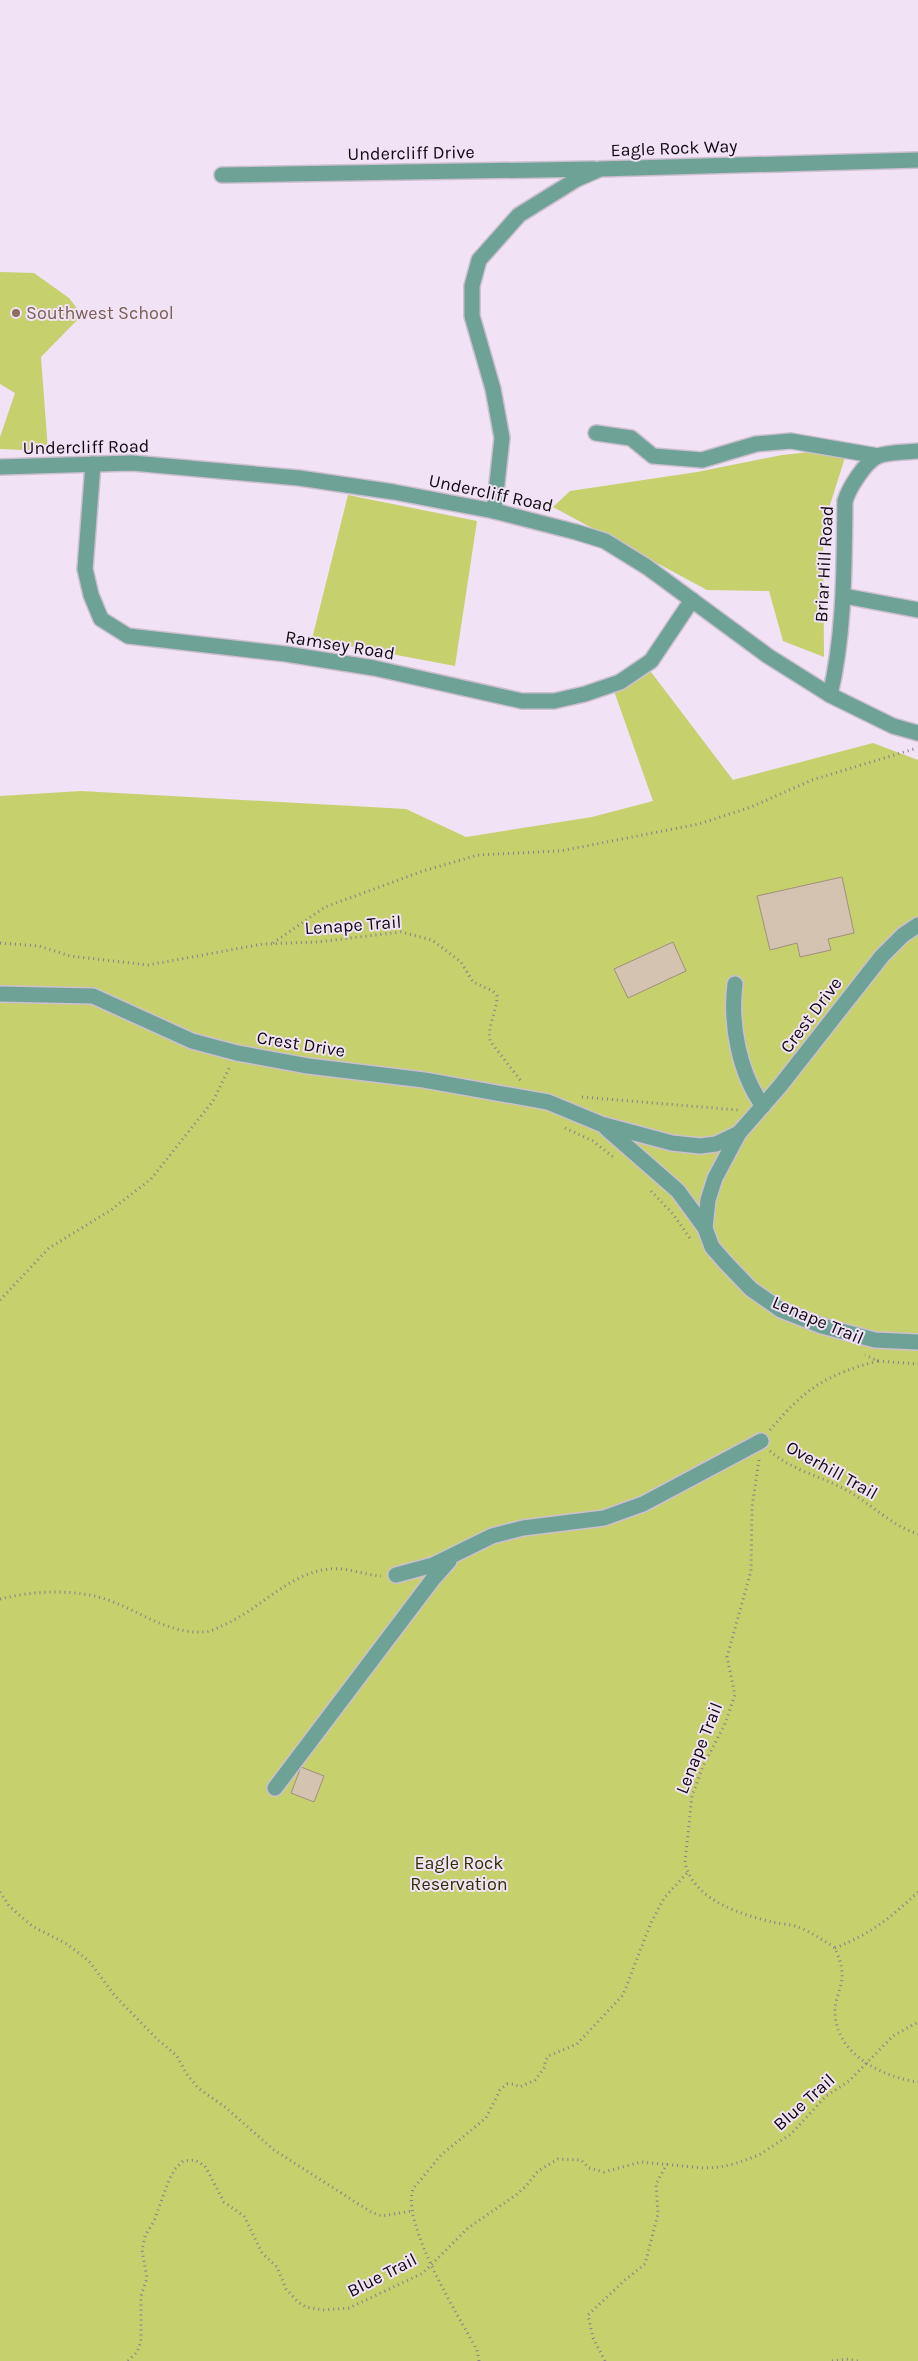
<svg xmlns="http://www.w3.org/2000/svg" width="918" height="2361" viewBox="0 0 918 2361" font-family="Karla,sans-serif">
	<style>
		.green { fill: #c6d06d }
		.building { fill: #d4c3b1; stroke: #a08f7e }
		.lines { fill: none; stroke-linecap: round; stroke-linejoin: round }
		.minor-casing { stroke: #cdbfd0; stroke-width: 18 }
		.path { stroke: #8a7f8c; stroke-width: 3; stroke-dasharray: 1 4; stroke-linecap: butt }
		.minor { stroke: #6ea296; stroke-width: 15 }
		.education-dot { fill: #8d6e63; stroke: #f1e2f5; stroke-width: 2 }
		.labels { text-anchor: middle; stroke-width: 4; stroke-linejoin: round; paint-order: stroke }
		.street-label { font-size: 18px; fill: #0f0a10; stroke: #f1e2f5 }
		.education-label { font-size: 18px; fill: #785e54; stroke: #f1e2f5; text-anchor: start }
		.park-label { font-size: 18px; fill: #2c3002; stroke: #f1e2f5 }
	</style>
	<rect width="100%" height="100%" fill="#f1e2f5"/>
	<!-- green -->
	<g class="green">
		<path d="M0 272 34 273 69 298 82 315 41 357 48 451 0 449V437L15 393 0 384Z"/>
		<path d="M848 448 823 527 824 657 783 641 769 591 707 590 553 507 570 491 697 472 782 455Z"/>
		<path d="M348 495 477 521 455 666 312 639Z"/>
		<path d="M648 668 733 780 873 743 918 760V2361H0V796L81 791 406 809 466 837 592 817 653 801 614 691Z"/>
	</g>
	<!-- building -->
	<g class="building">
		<path d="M842 877 854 933 828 939 831 950 800 957 797 943 770 950 757 896Z"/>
		<path d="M673 942 686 971 628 998 614 969Z"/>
		<path d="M301 1767 324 1776 314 1802 291 1793Z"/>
	</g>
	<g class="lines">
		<defs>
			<g id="minor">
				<path d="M222 175 594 169"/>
				<path d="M596 433 631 438 653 456 702 460 756 444 791 441 878 456"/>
				<path d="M93 464 85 569 91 595 101 619 128 636 286 654 374 668 522 701H554L585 694 620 682 651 661 692 600"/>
				<path d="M0 467 132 463 299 478 394 492 494 511 576 532 605 541 647 567 768 656 830 695 893 726 918 733"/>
				<path d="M494 511 502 438 493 389 472 316V286L479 260 519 215 577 179 600 169 918 160"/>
				<path d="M844 596 918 610"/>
				<path d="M830 695C845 632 844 565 845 501 849 488 865 462 878 456 887 452 908 452 918 451"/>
				<path d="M735 984C730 1024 739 1073 763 1106"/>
				<path d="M0 994 93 996 192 1041 237 1053 308 1066 424 1080 548 1102 601 1124 672 1143 700 1146 716 1144 739 1133"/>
				<path d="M606 1128 678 1191 705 1228 712 1247 726 1263 751 1289 781 1310 822 1326 875 1340 918 1342"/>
				<path d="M705 1228 708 1200 715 1178 739 1133 780 1086 882 956 903 935 918 925"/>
				<path d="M396 1575 433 1565 492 1536 523 1528 604 1518 643 1504 761 1441"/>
				<path d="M275 1788 433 1579 449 1561"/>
			</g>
		</defs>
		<!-- minor casing -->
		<use href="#minor" class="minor-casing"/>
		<!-- path -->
		<g class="path">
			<path d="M0 943 39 946 70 956 148 965 263 944 318 942 401 932 432 940 461 962 473 982 493 991 497 996C497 1011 487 1027 490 1041L521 1081"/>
			<path d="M273 943 325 907 423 871 478 855 560 851 699 824 751 807 812 780 914 749"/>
			<path d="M582 1097 738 1110"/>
			<path d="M565 1128 593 1141 613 1157"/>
			<path d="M651 1191 673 1214 691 1240"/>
			<path d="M0 1300 49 1248 111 1210 151 1179 213 1101 230 1066"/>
			<path d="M878 1361 918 1364"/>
			<path d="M770 1430C804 1389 827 1374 878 1361L865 1355"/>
			<path d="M770 1451C791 1470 821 1476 846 1490 870 1503 892 1526 918 1534"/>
			<path d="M759 1460 752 1507 751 1571 727 1657 735 1695 724 1726 703 1766 692 1796 685 1862C692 1899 739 1914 772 1922 780 1924 790 1924 798 1927 811 1932 823 1940 835 1948 838 1955 842 1965 842 1973 843 1986 835 1998 835 2011 835 2054 882 2077 918 2082"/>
			<path d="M0 1599C37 1590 80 1588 116 1603 145 1615 171 1634 205 1632 213 1631 219 1627 226 1624 261 1608 290 1573 329 1569 347 1567 364 1575 381 1576"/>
			<path d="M0 1892 9 1906 32 1926 67 1944 89 1961 115 1996 157 2039 177 2056 186 2073 198 2088 225 2107 274 2150 371 2212 382 2216 412 2211"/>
			<path d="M835 1948C872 1933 889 1919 918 1892"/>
			<path d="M128 2361 137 2352 141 2341V2296L147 2278 142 2250 145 2236 154 2221 169 2180 175 2169 183 2161 195 2160 205 2166 224 2202 244 2216 262 2253 277 2267 286 2289 298 2302 306 2307 323 2310 349 2308 423 2273 468 2228 516 2195 526 2186 538 2171 558 2159 581 2160 589 2168 604 2172 641 2162 703 2168 720 2167 734 2164 759 2155 791 2134 826 2096 849 2081 893 2036 918 2022"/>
			<path d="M479 2361 477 2350C459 2317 401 2224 413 2189L441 2155 486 2118 500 2090 507 2084H514L520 2087 535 2080 545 2067V2062L548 2056 577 2044 623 1995 650 1925 664 1898 687 1873"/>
			<path d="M605 2361 593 2338 588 2315 625 2280 645 2264 658 2214 656 2184 667 2164"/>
			<path d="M832 2361 846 2359 858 2361"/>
		</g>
		<!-- minor -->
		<use href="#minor" class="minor"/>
	</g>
	<!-- markers -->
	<circle class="education-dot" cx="16" cy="313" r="5"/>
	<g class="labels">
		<!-- street labels -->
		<g class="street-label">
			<text transform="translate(674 148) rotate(-2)" y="6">Eagle Rock Way</text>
			<text transform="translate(411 153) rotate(-1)" y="6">Undercliff Drive</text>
			<text transform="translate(86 447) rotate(-1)" y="6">Undercliff Road</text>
			<text transform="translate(491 493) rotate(12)" y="6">Undercliff Road</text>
			<text transform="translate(824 564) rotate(-87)" y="6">Briar Hill Road</text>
			<text transform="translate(340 645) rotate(9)" y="6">Ramsey Road</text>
			<text transform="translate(353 925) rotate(-4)" y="6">Lenape Trail</text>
			<text transform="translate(811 1015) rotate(-53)" y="6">Crest Drive</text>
			<text transform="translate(301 1044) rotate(9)" y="6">Crest Drive</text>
			<text transform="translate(818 1320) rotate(23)" y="6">Lenape Trail</text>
			<text transform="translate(832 1470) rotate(29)" y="6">Overhill Trail</text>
			<text transform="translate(699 1748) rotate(-68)" y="6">Lenape Trail</text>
			<text transform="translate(804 2102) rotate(-42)" y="6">Blue Trail</text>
			<text transform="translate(382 2275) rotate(-27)" y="6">Blue Trail</text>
		</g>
		<!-- education labels -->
		<g class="education-label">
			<text x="26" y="319">Southwest School</text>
		</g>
		<!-- park labels -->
		<g class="park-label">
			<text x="459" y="1869">Eagle Rock<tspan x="459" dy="21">Reservation</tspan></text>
		</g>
	</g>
</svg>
